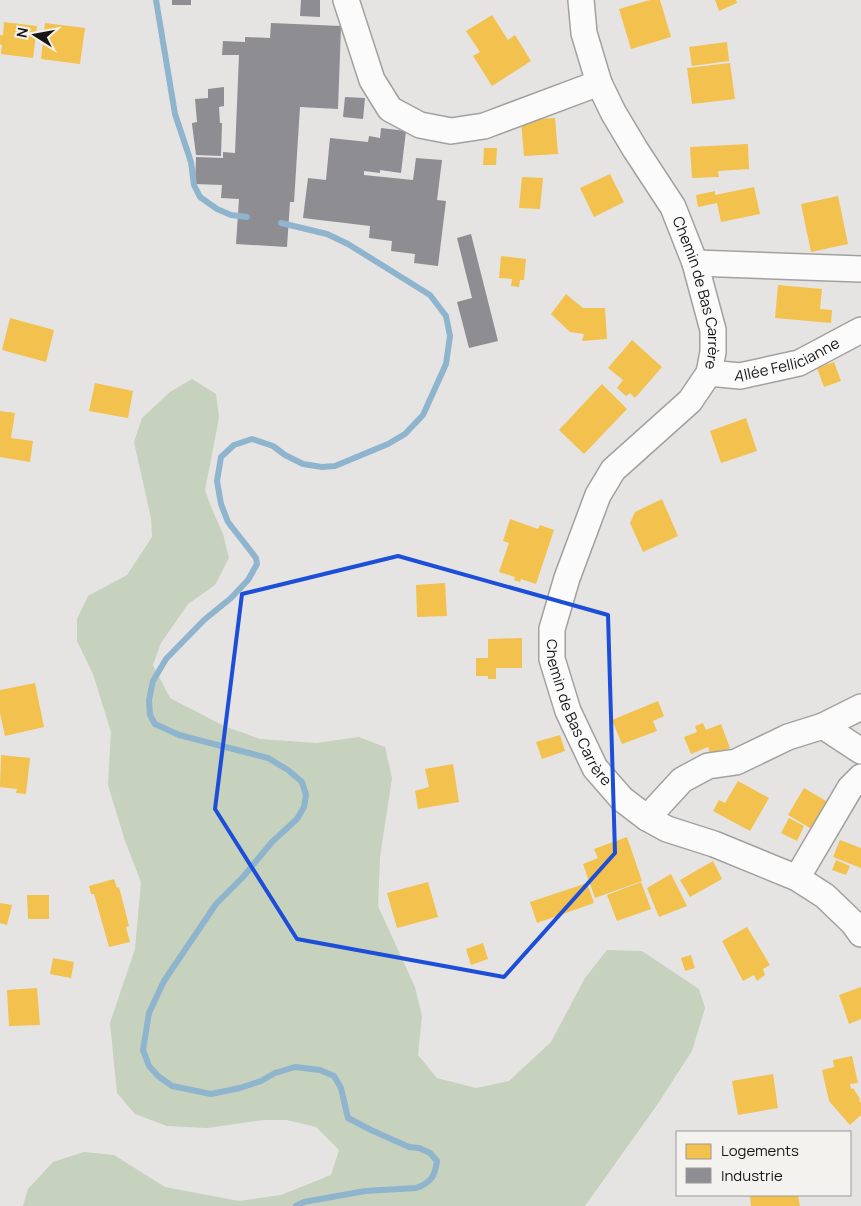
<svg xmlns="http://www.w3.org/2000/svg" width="861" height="1206" viewBox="0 0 861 1206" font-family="Manrope,sans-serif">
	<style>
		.green { fill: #c6d1be }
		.homes { fill: #f2c14e }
		.industry { fill: #8d8d92 }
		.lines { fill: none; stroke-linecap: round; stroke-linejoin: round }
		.stream { stroke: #8eb4ce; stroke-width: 6 }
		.street-casing { stroke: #a2a1a0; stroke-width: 28 }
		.street { stroke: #fbfbfb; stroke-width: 25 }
		.marked { fill: none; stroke: #1d4ed8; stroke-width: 4; stroke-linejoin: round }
		.labels { text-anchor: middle; stroke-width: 5; stroke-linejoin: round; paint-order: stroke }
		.street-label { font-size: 15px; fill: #171615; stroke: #f3f2ef }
	</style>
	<rect width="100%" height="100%" fill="#e5e4e3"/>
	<!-- green -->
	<path class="green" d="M192 379 216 394 219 418 205 490 212 509 223 534 229 558 215 585 188 604 161 643 153 665 170 698 224 726 260 739 316 743 359 737 385 747 392 778 380 857 378 906 415 987 422 1016 418 1055 437 1078 476 1088 509 1081 551 1042 585 978 607 950 642 951 699 989 705 1008 692 1051 657 1105 585 1206H23L28 1189 53 1162 84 1152 114 1155 165 1187 239 1201 281 1195 331 1175 339 1150 316 1127 287 1120H264L207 1128 167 1126 135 1114 117 1093 110 1023 135 949 141 882 125 841 108 785 111 732 93 674 77 641V619L88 596 127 575 152 537 151 518 134 442 142 418 170 392Z"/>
	<!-- homes -->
	<g class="homes">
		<path d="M650 0H660L671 37 631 49 619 9Z"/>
		<path d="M715 0H736L737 3 719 11Z"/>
		<path d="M492 15 508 40 515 35 531 61 492 86 473 56 480 52 466 31Z"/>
		<path d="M4 22 37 26 33 58 1 54 2 45 0 44V35H3Z"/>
		<path d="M45 23 85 28 80 64 41 59Z"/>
		<path d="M727 42 729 61 692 66 689 47Z"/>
		<path d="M730 63 735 99 692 104 687 68Z"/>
		<path d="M555 118 558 154 524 156 521 120Z"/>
		<path d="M748 144 749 169 718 171 719 177 692 178 690 147Z"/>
		<path d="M484 148H497L496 165H483Z"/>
		<path d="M610 174 624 202 594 217 580 188Z"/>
		<path d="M522 177 543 178 540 209 519 208Z"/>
		<path d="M754 187 760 214 721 222 717 203 698 207 696 195 715 191V195Z"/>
		<path d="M838 196 848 244 811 252 801 204Z"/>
		<path d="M501 256 526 259 524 280H520L519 287 511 286 512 279 499 278Z"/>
		<path d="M778 285 822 289 820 309 832 310 831 323 775 318Z"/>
		<path d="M566 294 583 308H605L607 339 582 341 584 334 570 332 551 314Z"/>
		<path d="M10 318 54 330 46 362 2 350Z"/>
		<path d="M632 340 662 367 635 398 630 393 626 396 617 388 623 380 608 368Z"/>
		<path d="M834 362 841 381 824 387 817 368Z"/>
		<path d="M95 383 133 391 128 418 89 411Z"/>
		<path d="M602 384 627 409 584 454 559 430Z"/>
		<path d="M0 411 15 413 11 438 33 441 30 462 0 457Z"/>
		<path d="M746 418 757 451 721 463 710 431Z"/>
		<path d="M662 499 678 536 643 552 630 523 635 512Z"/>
		<path d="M510 519 538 529 540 525 554 530 536 584 521 579 520 582 514 580 515 577 499 572 509 543 503 541Z"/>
		<path d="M445 583 447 616 417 617 416 585Z"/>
		<path d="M522 638V668H496V679H488V676H476V658H488V639Z"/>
		<path d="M35 683 44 727 5 736 0 713V690Z"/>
		<path d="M658 701 664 716 653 721 657 731 622 744 612 720Z"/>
		<path d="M703 723 706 730 721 724 730 748 711 756 708 747 691 754 684 737 697 732 695 726Z"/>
		<path d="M560 735 565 751 542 759 536 742Z"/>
		<path d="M1 755 30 758 26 794 16 793 17 789 0 787Z"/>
		<path d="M453 764 459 802 418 809 415 791 429 787 425 769Z"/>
		<path d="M738 781 769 798 750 831 713 811 719 800 725 803Z"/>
		<path d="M804 788 831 804 815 831 788 815Z"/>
		<path d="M789 818 804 826 797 841 781 833Z"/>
		<path d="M627 837 642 881 595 898 583 864 598 858 594 849Z"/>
		<path d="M840 840 861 848V868L833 857Z"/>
		<path d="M836 860 850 866 846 875 832 870Z"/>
		<path d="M713 861 722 879 690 897 680 880Z"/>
		<path d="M671 874 687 906 659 917 647 888Z"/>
		<path d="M114 879 117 888 119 887 129 926 126 927 130 942 109 947 94 894H91L89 886Z"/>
		<path d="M428 882 438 917 397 928 387 893Z"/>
		<path d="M641 882 651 909 617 921 607 895Z"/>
		<path d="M587 883 594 903 537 923 530 902Z"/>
		<path d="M27 895H49V919H28Z"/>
		<path d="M0 903 12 905 7 925 0 923Z"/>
		<path d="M747 927 770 965 763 969 765 975 757 981 754 975 743 981 722 941Z"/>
		<path d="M483 943 488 959 471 965 466 949Z"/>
		<path d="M691 955 695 968 685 971 681 958Z"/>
		<path d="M53 958 74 962 71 978 50 974Z"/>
		<path d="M861 987V1019L849 1024 839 995Z"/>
		<path d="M37 988 40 1025 9 1026 7 990Z"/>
		<path d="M852 1056 858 1083 850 1084 851 1089 853 1088 860 1099 859 1100 861 1103V1115L850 1125 829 1101 822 1070 834 1067 833 1060Z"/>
		<path d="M773 1074 778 1108 738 1115 732 1081Z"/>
		<path d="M750 1195H798L800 1206H751Z"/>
	</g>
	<!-- industry -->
	<g class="industry">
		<rect x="172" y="0" width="19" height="5"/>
		<path d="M301 0H320V17L300 16Z"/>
		<path d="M271 23 341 26 338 109 300 107 294 202H290L287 247 236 244 239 199 221 198 222 185 195 184 196 157 223 158V152L235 153 239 55H222L223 41 245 42V37L270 38Z"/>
		<path d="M224 87V106L219 107 220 123H222L221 156 196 155 192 124V123L197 122 195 99 208 98V89Z"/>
		<path d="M345 97 365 98 363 119 343 117Z"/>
		<path d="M381 128 406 131 401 173 380 170V173L364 171V175L413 180 416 158 442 160 437 200 446 201 438 266 414 263 415 254 391 251 392 241 369 238 370 226 303 218 308 178 326 180 330 138 368 142 369 136 380 138Z"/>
		<path d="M471 234 498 341 469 348 457 302 472 298 457 238Z"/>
	</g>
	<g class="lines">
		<!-- stream -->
		<g class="stream">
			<path d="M156 0 175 114 191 162 194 185 200 197 217 209 231 215 247 217"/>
			<path d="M281 223 327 234 348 244 430 295 446 316 450 336 446 364 423 415 405 434 388 444 335 466 322 467 303 464 285 455 273 446 252 439 234 445 221 457 217 481 221 504 228 522 256 558 257 564 248 580 231 598 204 620 166 659 153 681 149 700 150 715 155 724 179 735 268 758 288 770 302 782 306 795 304 807 297 819 272 842 243 877 216 904 164 981 149 1013 143 1050 149 1066 158 1076 172 1086 211 1094 240 1088 261 1081 275 1073 295 1067 320 1070 334 1076 341 1088 348 1118 371 1130 409 1147 419 1148 430 1153 437 1161C435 1176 431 1183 416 1188L365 1191 304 1202 296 1206"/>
		</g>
		<defs>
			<g id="street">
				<path d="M346 0 372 80 390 109 420 125 451 131 484 126 599 83"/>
				<path id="s1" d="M581 0 584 33 599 83 613 112 635 149 673 207 695 263 713 330V352L709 373 690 401 613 470 598 495 567 578 552 629V659L568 711 595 768 622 799 647 818 667 829 714 844 797 878 825 896 853 923 861 934"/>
				<path d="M695 263 861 269"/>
				<path id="s2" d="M709 373 740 376 799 363 861 330"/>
				<path d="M823 726 861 751"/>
				<path d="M647 818 682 780 708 766 736 762 788 737 823 726 861 707"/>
				<path d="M797 878 850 788 861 777"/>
			</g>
		</defs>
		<!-- street casing -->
		<use href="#street" class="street-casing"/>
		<!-- street -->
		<use href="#street" class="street"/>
	</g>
	<!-- marked area -->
	<path class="marked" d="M398 556 608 615 615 853 504 977 297 939 215 809 242 594Z"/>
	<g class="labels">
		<!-- street labels -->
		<g class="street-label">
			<text dy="5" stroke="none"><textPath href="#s1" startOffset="320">Chemin de Bas Carrère</textPath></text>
			<text dy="5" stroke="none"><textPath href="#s2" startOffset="81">Allée Fellicianne</textPath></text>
			<text dy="5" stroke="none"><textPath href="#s1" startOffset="800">Chemin de Bas Carrère</textPath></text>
		</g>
	</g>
	<!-- legend -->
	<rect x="676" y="1131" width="175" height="65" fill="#f3f2ef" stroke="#9b9a98"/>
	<rect x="686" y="1144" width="25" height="15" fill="#f2c14e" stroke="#9b9a98"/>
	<text x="721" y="1156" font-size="15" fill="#171615">Logements</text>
	<rect x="686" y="1168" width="25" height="15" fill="#8d8d92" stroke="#9b9a98"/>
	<text x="721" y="1181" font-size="15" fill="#171615">Industrie</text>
	<!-- north arrow -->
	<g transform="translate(35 35) rotate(281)" stroke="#f3f2ef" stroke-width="4" paint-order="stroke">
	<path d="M0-4L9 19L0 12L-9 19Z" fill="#171615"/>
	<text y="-8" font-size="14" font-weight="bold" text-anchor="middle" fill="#171615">N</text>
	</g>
</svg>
